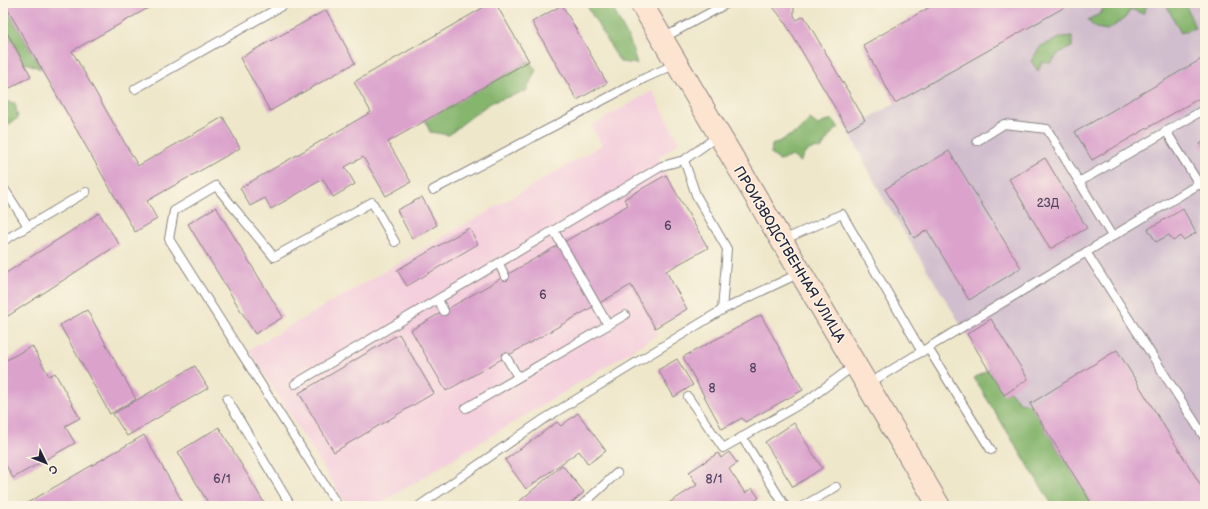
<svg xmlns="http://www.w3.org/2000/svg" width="1208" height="509" viewBox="0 0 1208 509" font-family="'Balsamiq Sans',sans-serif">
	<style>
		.built { fill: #f4cfdd }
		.industrial { fill: #d0bdcd }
		.forest { fill: #86b66e; stroke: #546c54 }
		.building { fill: #dba3cc }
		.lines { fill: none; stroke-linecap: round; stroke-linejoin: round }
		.lane-casing { stroke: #888482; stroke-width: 10 }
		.secondary-casing { stroke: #888482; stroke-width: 24 }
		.lane { stroke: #fff; stroke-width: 8 }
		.secondary { stroke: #fde4d0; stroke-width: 22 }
		.labels { text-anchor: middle; stroke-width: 3; stroke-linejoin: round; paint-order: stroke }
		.number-label { font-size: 12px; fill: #50425f }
		.street-label { font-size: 14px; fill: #22223b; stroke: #fcf5e5 }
	</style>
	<rect width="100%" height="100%" fill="#fcf5e5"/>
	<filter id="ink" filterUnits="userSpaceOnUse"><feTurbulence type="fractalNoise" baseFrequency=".025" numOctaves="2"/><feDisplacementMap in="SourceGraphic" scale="8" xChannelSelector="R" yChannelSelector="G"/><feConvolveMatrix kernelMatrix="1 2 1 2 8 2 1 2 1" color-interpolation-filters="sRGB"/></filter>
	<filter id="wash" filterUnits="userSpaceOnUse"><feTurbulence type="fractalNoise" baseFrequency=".012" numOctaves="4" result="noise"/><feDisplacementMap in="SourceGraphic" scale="16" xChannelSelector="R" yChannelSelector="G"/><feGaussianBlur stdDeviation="0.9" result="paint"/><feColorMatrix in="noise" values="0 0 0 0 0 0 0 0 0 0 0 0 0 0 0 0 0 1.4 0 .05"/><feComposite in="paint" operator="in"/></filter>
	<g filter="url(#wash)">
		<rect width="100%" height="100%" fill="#eee7ca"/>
		<!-- built -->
		<path class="built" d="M652 91 679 142 658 158 666 175 708 248 666 271 687 309 655 328 659 334 376 506 347 505 249 350 602 145 591 126Z"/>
		<!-- industrial -->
		<path class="industrial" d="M1072 3H1205V506H1072L882 196 848 130Z"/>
		<!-- forest -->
		<g class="forest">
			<path d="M3 3H4L41 69 23 62 3 25Z"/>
			<path d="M590 3H610L630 41 637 64 620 62 588 8Z"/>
			<path d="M1116 3H1148L1143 14 1131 9 1125 18 1108 30 1096 28 1087 20 1100 14 1104 7Z"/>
			<path d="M1165 3H1185L1195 28 1181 33Z"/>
			<path d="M1072 36V47L1059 53 1051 63 1042 62 1038 71 1031 61 1041 46 1062 37Z"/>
			<path d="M529 61 536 70 526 91 490 103 462 124 449 135 430 132 425 120Z"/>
			<path d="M3 101 15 103 18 118 3 128Z"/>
			<path d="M810 119 818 125 831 119 839 127 830 135 821 149C810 147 805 151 800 162L792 156 780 161 771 154 772 145 799 131Z"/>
			<path d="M989 369 1005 394 1010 391 1019 402 1030 404 1093 506H1053L974 378Z"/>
		</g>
		<g id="blocks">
			<!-- building -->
			<g class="building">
				<path d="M4 3H157L72 51 138 166 223 117 240 148 147 201 157 219 135 232Z"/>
				<path d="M491 3H502L497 6 529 61 388 142 411 182 386 196 363 157 345 167 355 184 333 197 323 179 271 209 265 198 250 206 240 188 371 112 354 82Z"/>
				<path d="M770 3H792L794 6V16L797 20 804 16 865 120 848 130 784 21Z"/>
				<path d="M937 3H1072L895 103 863 45Z"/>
				<path d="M562 5 607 83 577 100 532 22Z"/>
				<path d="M326 10 355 63 270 111 240 58Z"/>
				<path d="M3 25 31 76 3 92Z"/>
				<path d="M1205 57V95L1092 160 1075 132Z"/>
				<path d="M1205 141V152L1200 144Z"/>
				<path d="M949 151 1021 268 969 300 927 230 914 238 885 189Z"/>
				<path d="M1045 158 1087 228 1050 249 1009 179Z"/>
				<path d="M666 175 708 248 666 271 687 309 655 328 631 285 446 391 411 330 628 205 624 199Z"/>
				<path d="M422 197 437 225 412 239 397 210Z"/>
				<path d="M216 207 283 317 255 334 188 224Z"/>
				<path d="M1183 209 1196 233 1183 240 1181 236 1173 241 1169 235 1156 242 1148 229Z"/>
				<path d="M99 213 119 244 8 316 3 308V275Z"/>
				<path d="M469 228 478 244 407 286 397 270Z"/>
				<path d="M87 310 136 399 110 414 60 325Z"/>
				<path d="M761 315 803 390 745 422 742 418 722 429 683 357Z"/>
				<path d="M991 319 1028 379 1004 395 967 334Z"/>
				<path d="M399 334 434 393 334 452 299 393Z"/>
				<path d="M32 346 49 376 55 373 80 418 65 426 75 443 13 478 3 460V362Z"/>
				<path d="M1117 350 1205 492V506H1093L1030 404Z"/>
				<path d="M677 359 693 385 674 397 658 370Z"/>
				<path d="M195 366 208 388 127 436 113 414Z"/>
				<path d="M578 413 606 451 588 464 579 451 526 489 505 460 557 422 561 426Z"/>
				<path d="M794 423 822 468 793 487 765 442Z"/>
				<path d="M219 427 266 506H210L178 452Z"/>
				<path d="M144 435 185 506H22Z"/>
				<path d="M729 452 737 463 729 469 745 493 752 488 759 498 752 503 754 506H664L697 485 689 472 718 453 721 458Z"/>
				<path d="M562 465 584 492 568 506H514Z"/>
			</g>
		</g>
	</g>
	<g filter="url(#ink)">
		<use href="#blocks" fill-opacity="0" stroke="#888482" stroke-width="1"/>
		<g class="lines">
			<defs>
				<g id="lane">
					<path d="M663 38 728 3"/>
					<path d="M135 89 287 3"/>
					<path d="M1166 131 1199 184 1205 188"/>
					<path d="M977 141 1004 124 1047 129 1112 236"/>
					<path d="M684 160 696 195 727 249 722 310"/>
					<path d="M1079 182 1205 109"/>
					<path d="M3 187 28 226"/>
					<path d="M433 190 645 78 676 64"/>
					<path d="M554 231 608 325"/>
					<path d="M783 240 842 214 922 352"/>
					<path d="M3 241 86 192"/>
					<path d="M1086 252 1205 438"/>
					<path d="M499 264 505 276"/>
					<path d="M438 300 444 311"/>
					<path d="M928 348 991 450"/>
					<path d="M506 357 518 377"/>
					<path d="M295 384 662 166 684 160 718 136"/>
					<path d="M868 384 1199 184"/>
					<path d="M688 397 723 448 809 399 855 365"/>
					<path d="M227 399 291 506"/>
					<path d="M466 408 625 315"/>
					<path d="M742 437 785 506"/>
					<path d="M338 506 169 239 174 211 216 186 274 257 372 202 395 242"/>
					<path d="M419 506 541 421 722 310 800 273"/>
					<path d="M581 506 617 473"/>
					<path d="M803 506 836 487"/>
				</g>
				<path id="secondary" d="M641 3 939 506"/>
			</defs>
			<!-- lane casing -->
			<use href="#lane" class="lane-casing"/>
			<!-- secondary casing -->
			<use href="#secondary" class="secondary-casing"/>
			<!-- lane -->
			<use href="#lane" class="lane"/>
			<!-- secondary -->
			<use href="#secondary" class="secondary"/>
		</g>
	</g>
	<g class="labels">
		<!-- number labels -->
		<g class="number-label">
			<text x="1048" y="207">23Д</text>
			<text x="668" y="230">6</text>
			<text x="543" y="299">6</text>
			<text x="753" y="372">8</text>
			<text x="712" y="392">8</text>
			<text x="222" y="483">6/1</text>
			<text x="714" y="483">8/1</text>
		</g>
		<!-- street labels -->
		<g class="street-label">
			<text transform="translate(790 254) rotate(59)" y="5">ПРОИЗВОДСТВЕННАЯ УЛИЦА</text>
		</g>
	</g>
	<!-- margin -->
	<rect width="1208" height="509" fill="none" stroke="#fcf5e5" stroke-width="16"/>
	<!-- north arrow -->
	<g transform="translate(46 463) rotate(133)" stroke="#fcf5e5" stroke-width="3" paint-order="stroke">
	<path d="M0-3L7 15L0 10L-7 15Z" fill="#22223b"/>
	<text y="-6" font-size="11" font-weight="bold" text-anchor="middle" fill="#22223b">С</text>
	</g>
</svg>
